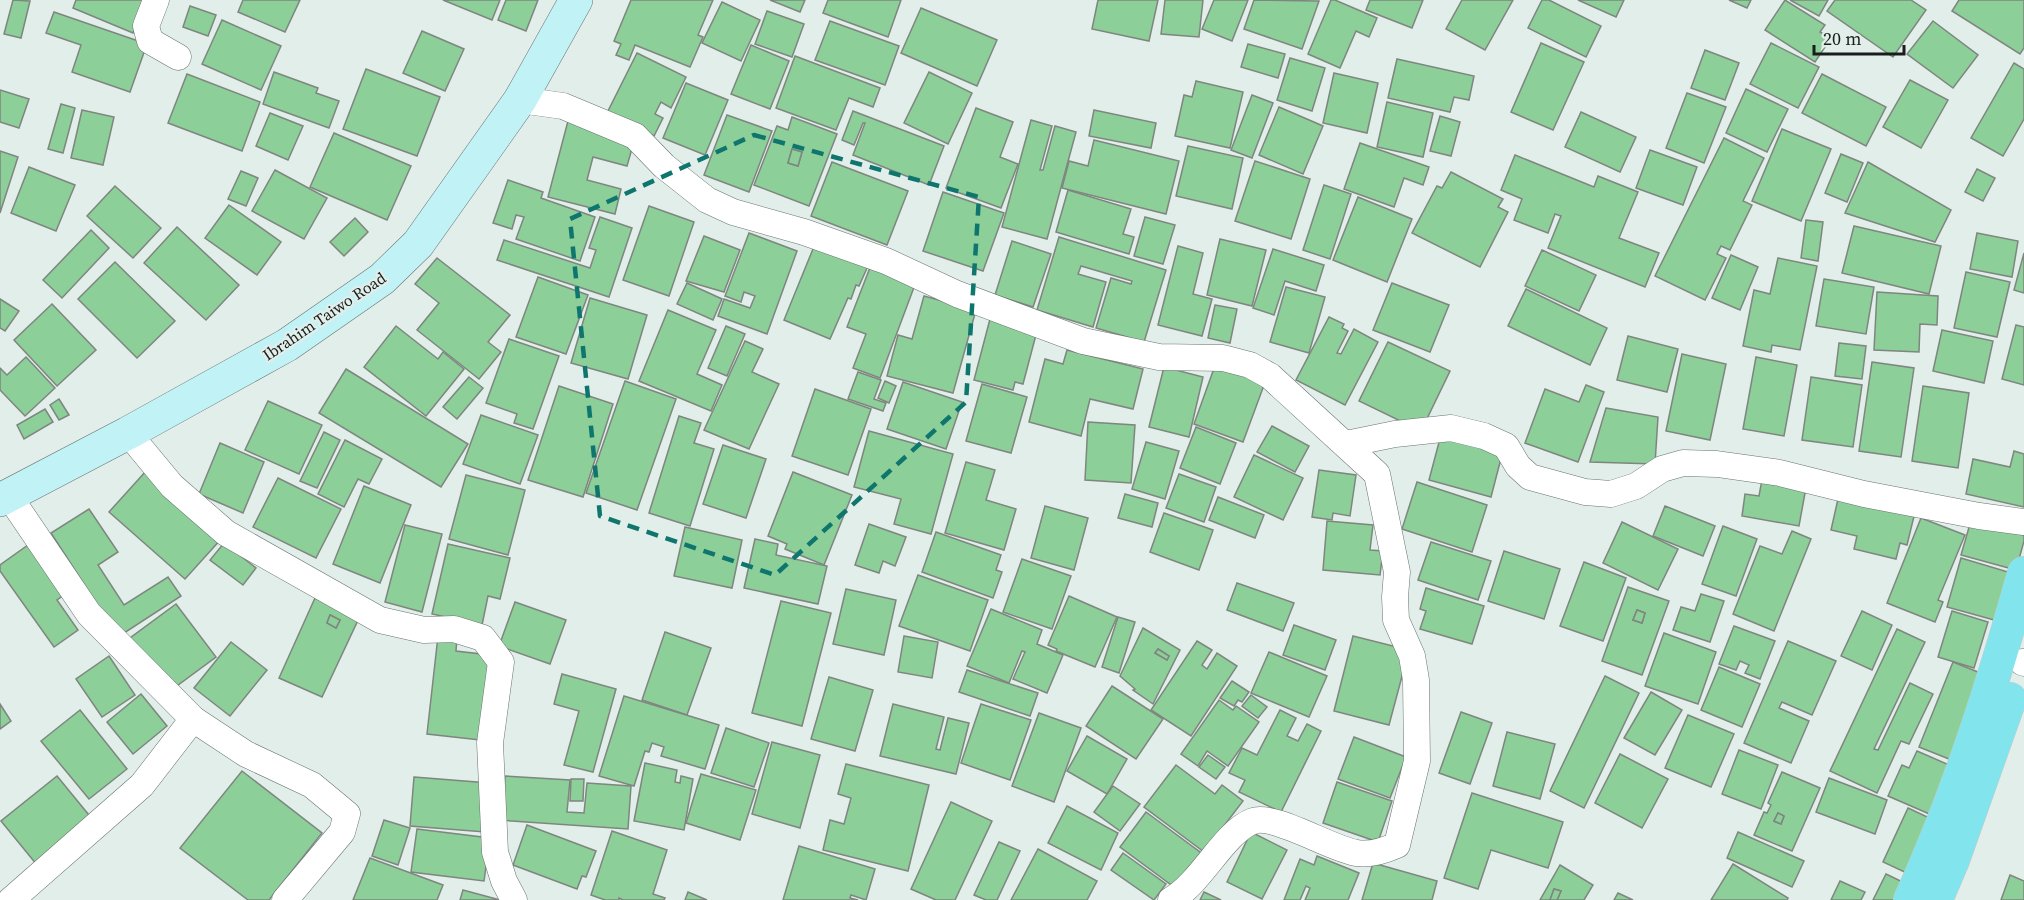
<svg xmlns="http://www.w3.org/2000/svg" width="2024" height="900" viewBox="0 0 2024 900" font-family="'Source Serif 4',serif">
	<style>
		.building { fill: #8ccf99; stroke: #7e867f; stroke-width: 1.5; fill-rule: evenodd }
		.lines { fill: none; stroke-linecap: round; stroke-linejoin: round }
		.street-casing { stroke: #687470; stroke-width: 27 }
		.secondary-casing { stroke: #687470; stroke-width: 34 }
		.primary-casing { stroke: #c8c9c9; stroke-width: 34 }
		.street { stroke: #fff; stroke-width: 26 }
		.secondary { stroke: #c1f2f6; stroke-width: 33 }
		.primary { stroke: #82e5ed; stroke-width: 33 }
		.marked { fill: none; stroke: #0f766e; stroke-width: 4.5; stroke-dasharray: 12 8; stroke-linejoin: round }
		.labels { text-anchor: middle; stroke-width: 4.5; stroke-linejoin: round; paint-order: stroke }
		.street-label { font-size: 16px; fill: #191e1d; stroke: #e2eeea }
	</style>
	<rect width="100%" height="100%" fill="#e2eeea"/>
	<!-- building -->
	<g class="building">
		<path d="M13 0 30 1 21 38 4 34Z"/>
		<path d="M76 0H147L133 33 73 8Z"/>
		<path d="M243 0H300L285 32 238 12Z"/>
		<path d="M443 0H500L492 20Z"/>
		<path d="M506 0H538L526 31 498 20Z"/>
		<path d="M631 0H713L698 35 703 37 690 67 635 45 629 60 616 55 621 44 614 41Z"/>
		<path d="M770 0H805L800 12Z"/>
		<path d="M828 0H901L888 37 823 13Z"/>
		<path d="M1098 0H1158L1149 41 1092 29Z"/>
		<path d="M1165 0H1203L1199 37 1161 34Z"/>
		<path d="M1214 0H1248L1232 41 1202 29Z"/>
		<path d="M1254 0 1319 1 1302 49 1244 29Z"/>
		<path d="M1331 0H1335L1377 18 1369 37 1356 31 1340 68 1308 54Z"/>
		<path d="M1370 0H1423L1412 28 1366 10Z"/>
		<path d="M1462 0H1513L1485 50 1446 29Z"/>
		<path d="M1542 0H1549L1601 26 1586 57 1528 28Z"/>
		<path d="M1578 0H1624L1616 17Z"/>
		<path d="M1729 0H1751L1747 8Z"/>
		<path d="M1785 0 1825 25 1820 32 1831 38 1815 62 1765 30Z"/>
		<path d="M1790 0H1828L1819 16Z"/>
		<path d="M1835 0H1911L1926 10 1893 57 1827 11Z"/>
		<path d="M1959 0H2024V48L2020 54 1952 11Z"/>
		<path d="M722 2 760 20 741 61 702 43Z"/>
		<path d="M190 6 216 15 208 36 183 27Z"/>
		<path d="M921 8 997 40 977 86 901 53Z"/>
		<path d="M767 11 804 24 792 57 755 44Z"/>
		<path d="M54 12 147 44 130 92 72 72 81 45 46 33Z"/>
		<path d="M222 20 281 46 261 90 202 64Z"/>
		<path d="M830 21 899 46 885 85 815 60Z"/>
		<path d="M1933 21 1978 55 1953 88 1907 54Z"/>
		<path d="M422 31 464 49 445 91 403 73Z"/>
		<path d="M1541 43 1584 62 1553 130 1511 112Z"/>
		<path d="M1771 43 1819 67 1798 108 1750 84Z"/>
		<path d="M1248 44 1285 54 1278 78 1241 67Z"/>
		<path d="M751 45 789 61 770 109 731 94Z"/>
		<path d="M1705 50 1739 63 1725 100 1691 88Z"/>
		<path d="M637 53 686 77 671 108 661 102 655 114 663 118 654 136 607 113Z"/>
		<path d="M795 56 880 88 873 107 849 98 836 130 776 108Z"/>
		<path d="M1290 58 1325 68 1312 111 1277 100Z"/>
		<path d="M1397 59 1474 76 1469 100 1454 97 1450 112 1388 98Z"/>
		<path d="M2014 63 2024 69V119L2003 156 1971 138Z"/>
		<path d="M366 69 440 97 417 156 343 129Z"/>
		<path d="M274 72 318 88 316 93 339 101 329 128 263 104Z"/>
		<path d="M929 72 972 93 948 144 904 123Z"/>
		<path d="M1334 73 1378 83 1367 133 1323 123Z"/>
		<path d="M187 74 260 102 242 151 168 123Z"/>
		<path d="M1822 74 1886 107 1866 146 1802 113Z"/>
		<path d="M1910 80 1948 100 1921 148 1883 127Z"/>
		<path d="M1196 81 1243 92 1230 148 1175 136 1184 95 1192 97Z"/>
		<path d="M686 83 728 100 705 155 663 138Z"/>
		<path d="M1746 89 1788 109 1767 152 1726 133Z"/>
		<path d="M0 90 29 99 19 128 0 122Z"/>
		<path d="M1687 93 1726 107 1704 163 1666 148Z"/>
		<path d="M1252 95 1273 103 1252 158 1231 150Z"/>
		<path d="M1387 102 1433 113 1423 157 1377 147Z"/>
		<path d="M61 104 75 108 63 153 48 149Z"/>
		<path d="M1279 107 1323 126 1303 174 1259 155Z"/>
		<path d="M976 108 1013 122 1000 157 1018 164 1001 208 946 188Z"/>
		<path d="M82 110 114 117 103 165 71 158Z"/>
		<path d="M1094 110 1156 123 1151 148 1089 136Z"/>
		<path d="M853 111 944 146 929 185 853 155 865 123H863L854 145 842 140Z"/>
		<path d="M1581 112 1636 137 1620 172 1565 147Z"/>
		<path d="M270 113 303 126 288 160 256 146Z"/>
		<path d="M727 115 772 131 749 192 704 175Z"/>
		<path d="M1440 116 1460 122 1451 156 1430 151Z"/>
		<path d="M792 117 837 134 809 206 754 185 777 126 788 130ZM792 149 802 152 798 166 788 163Z"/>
		<path d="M1031 120 1052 126 1040 170H1043L1055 126 1076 132 1047 239 1002 227Z"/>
		<path d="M568 121 635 138 627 166 593 157 587 180 621 189 615 214 548 197Z"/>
		<path d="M1782 129 1831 149 1801 221 1752 201Z"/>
		<path d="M334 133 411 166 387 220 310 187Z"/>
		<path d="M1724 138 1764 158 1743 201 1752 205 1730 250 1721 246 1717 254 1726 258 1705 300 1655 276Z"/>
		<path d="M1094 140 1179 161 1166 214 1062 188 1069 161 1088 166Z"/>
		<path d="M1360 143 1429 167 1423 185 1404 178 1394 207 1344 189Z"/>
		<path d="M1188 146 1243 158 1232 209 1176 196Z"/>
		<path d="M792 149 802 152 798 166 788 163Z"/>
		<path d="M1650 150 1697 167 1683 205 1636 188Z"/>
		<path d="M0 151 18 157 0 213Z"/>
		<path d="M1841 154 1863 163 1847 202 1825 193Z"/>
		<path d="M1515 155 1594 187 1598 176 1638 192 1619 238 1659 253 1645 287 1548 248 1561 216 1555 214 1548 233 1514 220 1522 199 1501 190Z"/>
		<path d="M1255 161 1310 179 1291 239 1235 221Z"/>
		<path d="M832 162 908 191 887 245 811 216Z"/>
		<path d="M1868 162 1951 210 1935 242 1845 213Z"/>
		<path d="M29 167 75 185 56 231 11 213Z"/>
		<path d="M1977 169 1995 178 1983 201 1965 192Z"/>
		<path d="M275 170 327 198 304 239 252 211Z"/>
		<path d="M241 171 258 178 246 206 228 199Z"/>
		<path d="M1451 172 1503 199 1498 207 1508 212 1480 267 1412 233 1437 186 1442 188Z"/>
		<path d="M508 180 543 192 541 198 595 217 580 261 516 239 524 217 516 215 512 229 493 223Z"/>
		<path d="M1324 185 1351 194 1330 259 1303 250Z"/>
		<path d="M115 186 161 228 133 258 87 216Z"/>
		<path d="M1068 190 1131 209 1123 234 1134 237 1129 254 1056 232Z"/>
		<path d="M943 192 1004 213 983 271 923 251Z"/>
		<path d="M1358 197 1412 219 1387 282 1333 260Z"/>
		<path d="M229 205 281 242 257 275 205 238Z"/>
		<path d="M649 206 694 222 669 296 623 280Z"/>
		<path d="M600 217 632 228 609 297 497 260 504 240 590 268 596 250 589 248Z"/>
		<path d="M1145 217 1175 225 1163 264 1134 256Z"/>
		<path d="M355 218 368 232 344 256 330 242Z"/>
		<path d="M1806 220 1823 222 1818 261 1801 258Z"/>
		<path d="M1854 226 1941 246 1929 294 1842 273Z"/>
		<path d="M177 227 239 285 206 320 144 263Z"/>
		<path d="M91 230 109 248 62 298 43 280Z"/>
		<path d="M749 233 797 251 767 334 718 316 724 299 750 308 755 296 744 292 741 302 725 296Z"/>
		<path d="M1977 233 2018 241 2012 277 1970 269Z"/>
		<path d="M704 236 740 250 724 292 686 281Z"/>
		<path d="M1059 237 1166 270 1144 342 1096 328 1111 278 1131 284 1132 281 1081 266 1078 274 1106 282 1093 327 1037 310Z"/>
		<path d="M1220 239 1266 250 1252 306 1207 295Z"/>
		<path d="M1012 241 1051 254 1033 307 995 295Z"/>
		<path d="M815 244 868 266 859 286 856 285 851 299 848 298 830 339 784 320Z"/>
		<path d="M1178 246 1203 253 1193 294 1212 299 1202 336 1158 325Z"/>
		<path d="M1273 249 1324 265 1316 291 1285 281 1274 315 1253 308Z"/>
		<path d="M1542 250 1596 275 1579 311 1525 286Z"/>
		<path d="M2024 253V293L2014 290Z"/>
		<path d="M1731 255 1758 267 1740 310 1712 298Z"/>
		<path d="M437 258 510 315 488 342 501 352 479 379 417 330 439 303 415 284Z"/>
		<path d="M1778 258 1817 266 1800 350 1772 345 1771 352 1743 346 1754 290 1770 294Z"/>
		<path d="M115 262 175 321 137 358 78 299Z"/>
		<path d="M871 265 916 282 880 378 853 368 866 334 847 327Z"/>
		<path d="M1966 272 2010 282 1997 337 1954 328Z"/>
		<path d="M538 277 588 295 566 354 516 337Z"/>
		<path d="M1824 279 1874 287 1866 334 1816 326Z"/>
		<path d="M687 283 722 299 713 320 677 304Z"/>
		<path d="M1392 283 1449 305 1430 352 1373 330Z"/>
		<path d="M1286 287 1325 297 1309 353 1270 342Z"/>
		<path d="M1526 289 1607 328 1590 365 1508 326Z"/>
		<path d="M1877 292 1938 296 1937 325 1920 324 1919 352 1874 350Z"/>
		<path d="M924 296 976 310 953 393 887 376 898 335 912 339Z"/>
		<path d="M590 298 647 315 628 379 571 363Z"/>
		<path d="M0 299 19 311 5 331 0 328Z"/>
		<path d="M52 304 96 350 57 386 14 340Z"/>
		<path d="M1215 305 1237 309 1230 343 1208 338Z"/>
		<path d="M668 310 716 330 697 374 722 385 711 411 639 381Z"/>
		<path d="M1329 317 1344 324 1342 328 1348 331 1337 353 1341 354 1354 329 1378 342 1345 405 1296 380Z"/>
		<path d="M990 319 1037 331 1023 384 1015 382 1013 390 974 380Z"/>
		<path d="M2016 325 2024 327V385L2002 379Z"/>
		<path d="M396 326 438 359 443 352 464 369 426 416 364 367Z"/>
		<path d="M726 326 745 334 727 376 708 368Z"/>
		<path d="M1942 330 1993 341 1984 383 1933 371Z"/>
		<path d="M1628 336 1678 349 1667 392 1617 380Z"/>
		<path d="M509 339 559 356 533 429 514 423 517 414 486 403Z"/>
		<path d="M745 341 763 349 752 372 779 384 749 449 704 430Z"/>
		<path d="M1388 342 1450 371 1421 431 1359 401Z"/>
		<path d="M1839 343 1866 346 1862 379 1835 376Z"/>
		<path d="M1067 350 1143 369 1133 409 1090 399 1081 436 1029 422 1045 359 1063 364Z"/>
		<path d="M1682 354 1726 364 1710 440 1666 431Z"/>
		<path d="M26 357 55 388 25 416 0 390V368L7 375Z"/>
		<path d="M1756 357 1797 365 1784 436 1743 429Z"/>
		<path d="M1217 360 1267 377 1243 442 1194 424Z"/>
		<path d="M1872 362 1914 368 1901 457 1859 451Z"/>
		<path d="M1164 367 1203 377 1189 437 1149 427Z"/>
		<path d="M346 369 468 444 441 487 319 413Z"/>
		<path d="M858 372 881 380 874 399 886 403 883 411 848 399Z"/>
		<path d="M469 377 483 388 457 419 443 407Z"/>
		<path d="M1811 377 1862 385 1853 447 1802 440Z"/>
		<path d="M625 381 676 399 637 510 586 493Z"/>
		<path d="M885 381 896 386 889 403 878 398Z"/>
		<path d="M903 382 962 402 946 449 887 429Z"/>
		<path d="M982 384 1027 397 1011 453 966 441Z"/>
		<path d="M1586 385 1604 392 1578 462 1525 443 1545 389 1579 402Z"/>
		<path d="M559 386 613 404 583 497 528 480Z"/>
		<path d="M1923 386 1969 393 1958 468 1912 461Z"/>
		<path d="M815 389 871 409 848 475 792 456Z"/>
		<path d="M59 399 69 415 59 420 50 405Z"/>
		<path d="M268 401 322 425 299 474 245 450Z"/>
		<path d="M1606 408 1658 417 1655 464 1590 462Z"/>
		<path d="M45 409 53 422 24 439 17 425Z"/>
		<path d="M481 415 538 435 520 484 463 464Z"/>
		<path d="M679 416 701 423 694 443 714 449 690 526 649 513Z"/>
		<path d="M1088 422 1135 425 1131 483 1085 480Z"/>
		<path d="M1272 426 1309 446 1295 472 1257 452Z"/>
		<path d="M1196 427 1236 443 1220 484 1180 468Z"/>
		<path d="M869 431 953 454 931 534 894 524 901 499 854 487Z"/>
		<path d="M1442 431 1504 447 1491 497 1429 480Z"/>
		<path d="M324 432 340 440 317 488 300 481Z"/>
		<path d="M345 440 382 459 369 484 358 479 344 507 318 494Z"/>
		<path d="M1146 442 1179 451 1165 499 1132 489Z"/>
		<path d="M220 443 264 462 243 513 199 494Z"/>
		<path d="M723 445 766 459 746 518 703 504Z"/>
		<path d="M2014 451 2024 454V507L1966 494 1973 459 2010 467Z"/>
		<path d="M1254 455 1303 478 1283 520 1234 497Z"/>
		<path d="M966 462 995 470 986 500 1016 509 1004 550 945 533Z"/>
		<path d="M1319 470 1356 475 1350 516 1333 513 1332 520 1312 517Z"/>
		<path d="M146 471 222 538 185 579 109 512Z"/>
		<path d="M793 472 852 495 824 565 785 549 787 544 768 536Z"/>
		<path d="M1179 474 1216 487 1204 522 1166 508Z"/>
		<path d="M1763 474 1807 482 1799 526 1742 516 1745 494 1759 496Z"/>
		<path d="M466 475 525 490 508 555 449 539Z"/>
		<path d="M278 478 341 509 316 558 253 527Z"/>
		<path d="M1417 482 1487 505 1472 552 1402 529Z"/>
		<path d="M364 486 411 505 380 583 333 564Z"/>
		<path d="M1840 490 1916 508 1907 545 1900 543 1896 559 1854 549 1857 536 1831 530Z"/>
		<path d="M1125 494 1158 503 1152 527 1118 518Z"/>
		<path d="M1218 497 1264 515 1255 538 1209 520Z"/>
		<path d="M1045 506 1088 518 1074 570 1031 558Z"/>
		<path d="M1665 506 1715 526 1703 556 1653 536Z"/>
		<path d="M89 509 118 552 98 565 124 605 168 577 181 596 118 637 51 533Z"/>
		<path d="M1164 513 1213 530 1199 570 1150 552Z"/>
		<path d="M1972 517 2024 532V541L2016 570 1961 555Z"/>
		<path d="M1921 518 1965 535 1938 600 1943 602 1935 622 1887 603Z"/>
		<path d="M1327 521 1373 525 1370 550 1383 551 1380 575 1323 570Z"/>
		<path d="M1622 522 1678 549 1658 590 1603 563Z"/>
		<path d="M869 524 906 537 895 566 883 561 879 573 855 565Z"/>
		<path d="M405 525 442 534 422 612 385 602Z"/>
		<path d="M1723 526 1757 539 1736 596 1702 584Z"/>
		<path d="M685 527 742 540 732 588 674 576Z"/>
		<path d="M1792 531 1811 539 1774 631 1733 614 1760 546 1782 554Z"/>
		<path d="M936 532 1001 555 996 570 1002 572 993 598 922 572Z"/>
		<path d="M755 539 778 544 776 555 827 566 818 604 744 588Z"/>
		<path d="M35 540 71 590 57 600 78 630 54 647 0 571V565Z"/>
		<path d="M1431 542 1491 561 1478 600 1418 580Z"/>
		<path d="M224 543 256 568 243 585 210 560Z"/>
		<path d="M448 544 510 558 500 599 488 596 482 625 432 614Z"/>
		<path d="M1504 551 1560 569 1544 619 1488 601Z"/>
		<path d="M1961 558 2018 575 2005 623 1947 607Z"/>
		<path d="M1022 559 1071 576 1052 629 1003 612Z"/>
		<path d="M1584 562 1626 578 1603 641 1560 626Z"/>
		<path d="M918 575 988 600 970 651 899 626Z"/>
		<path d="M1237 583 1294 603 1283 631 1227 610Z"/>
		<path d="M1628 587 1669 601 1642 675 1602 661ZM1637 610 1645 613 1642 623 1633 620Z"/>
		<path d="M1426 588 1484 606 1472 644 1420 629 1426 611 1420 609Z"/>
		<path d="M846 589 896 600 884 655 833 644Z"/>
		<path d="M1701 594 1724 601 1710 642 1673 630 1681 607 1695 611Z"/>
		<path d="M1069 596 1117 617 1095 667 1056 651 1057 649 1048 645Z"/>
		<path d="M315 598 359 618 322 697 279 678ZM330 615 340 620 336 628 327 623Z"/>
		<path d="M781 601 831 613 802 726 752 713Z"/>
		<path d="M515 602 566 620 550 664 499 646Z"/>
		<path d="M176 604 216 657 170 691 130 638Z"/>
		<path d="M991 609 1042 630 1037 644 1063 655 1047 693 1013 679 1025 652 1022 651 1009 683 967 666Z"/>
		<path d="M1637 610 1645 613 1642 623 1633 620Z"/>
		<path d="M1862 611 1892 625 1872 670 1841 656Z"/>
		<path d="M1952 611 1988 622 1974 668 1938 657Z"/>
		<path d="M330 615 340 620 336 628 327 623Z"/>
		<path d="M1118 617 1135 622 1119 673 1102 667Z"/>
		<path d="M1294 625 1336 640 1325 670 1283 655Z"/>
		<path d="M1734 626 1775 641 1760 679 1745 673 1749 665 1740 661 1736 670 1719 664Z"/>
		<path d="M1143 628 1180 650 1153 704 1133 690 1135 689 1120 676ZM1158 649 1169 656 1167 660 1155 653Z"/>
		<path d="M1897 629 1925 642 1874 749 1878 750 1910 683 1933 694 1909 744 1901 741 1877 793 1830 771Z"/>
		<path d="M665 632 711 648 687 715 642 700Z"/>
		<path d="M1664 633 1716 652 1698 704 1645 686Z"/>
		<path d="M438 636 457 638 456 651 490 655 480 740 427 734Z"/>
		<path d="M904 636 938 642 932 678 898 672Z"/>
		<path d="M1353 636 1409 650 1389 725 1334 711Z"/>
		<path d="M1197 641 1212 650 1202 665 1207 669 1217 653 1237 666 1191 736 1151 710Z"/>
		<path d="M1788 641 1836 661 1812 715 1782 702 1779 708 1809 721 1791 763 1744 743Z"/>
		<path d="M231 642 267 670 230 716 194 688Z"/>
		<path d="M1158 649 1169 656 1167 660 1155 653Z"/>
		<path d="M1269 652 1327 676 1309 717 1251 693Z"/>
		<path d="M109 656 135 695 102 717 76 679Z"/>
		<path d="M1953 662 1993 678 1959 763 1919 747Z"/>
		<path d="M1719 667 1760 684 1742 727 1701 710Z"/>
		<path d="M967 670 1038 693 1030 716 959 692Z"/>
		<path d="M562 674 616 689 593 772 564 765 579 711 554 704Z"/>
		<path d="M1605 676 1639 693 1584 808 1550 791Z"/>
		<path d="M829 677 873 690 855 751 811 739Z"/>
		<path d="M1232 681 1249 692 1242 702 1238 700 1234 706 1220 698Z"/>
		<path d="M1112 686 1163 719 1136 759 1086 726Z"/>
		<path d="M1651 692 1682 710 1655 755 1624 738Z"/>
		<path d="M141 694 167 726 133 754 107 722Z"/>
		<path d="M1251 695 1267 707 1258 718 1242 706Z"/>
		<path d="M624 696 719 725 705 769 661 756 664 747 652 743 649 752 645 751 634 786 599 776Z"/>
		<path d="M1219 700 1233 710 1236 706 1259 722 1228 766 1207 751 1198 766 1181 754Z"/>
		<path d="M0 704 11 721 0 729Z"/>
		<path d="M893 704 944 717 936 749 940 750 948 718 969 723 956 774 880 756Z"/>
		<path d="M981 704 1031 720 1010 780 961 763Z"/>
		<path d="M80 710 127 769 89 799 41 741Z"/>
		<path d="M1280 710 1296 718 1287 736 1298 741 1307 724 1321 731 1281 812 1239 792 1245 780 1229 773 1242 748 1257 755Z"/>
		<path d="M1461 712 1492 723 1470 784 1439 773Z"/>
		<path d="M1039 713 1081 728 1054 802 1012 786Z"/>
		<path d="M1688 715 1734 734 1711 787 1665 768Z"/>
		<path d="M726 728 769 743 754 787 711 773Z"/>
		<path d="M1507 732 1555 744 1540 799 1493 786Z"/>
		<path d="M1087 736 1127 759 1107 794 1067 771Z"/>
		<path d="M1354 737 1406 757 1390 798 1338 779Z"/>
		<path d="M772 742 820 755 800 828 752 814Z"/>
		<path d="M1739 750 1778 765 1761 809 1722 794Z"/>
		<path d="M1917 751 1956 768 1934 816 1888 796 1902 765 1909 768Z"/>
		<path d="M1620 754 1668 779 1642 828 1595 803Z"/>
		<path d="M1208 755 1225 767 1216 779 1199 767Z"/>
		<path d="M645 763 677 770 675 782 680 783 681 776 693 779 684 830 634 821Z"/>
		<path d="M846 764 929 785 908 871 823 850 830 820 844 824 851 798 838 794Z"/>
		<path d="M1176 765 1215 794 1222 785 1243 801 1204 852 1144 807Z"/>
		<path d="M242 771 322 833 269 900H248L180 848Z"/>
		<path d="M1782 772 1820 788 1792 851 1754 835 1764 812 1767 813 1771 805 1768 803ZM1778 813 1784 816 1781 824 1774 821Z"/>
		<path d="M701 774 756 790 740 840 686 823Z"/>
		<path d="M57 776 93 820 37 865 1 821Z"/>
		<path d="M505 776 570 780 567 812 584 813 587 783 631 786 628 829 498 820 503 805Z"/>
		<path d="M414 777 489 783 485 832 410 826Z"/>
		<path d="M1829 778 1887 800 1875 834 1816 812Z"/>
		<path d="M571 779H584L583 801H570Z"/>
		<path d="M1337 782 1392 801 1378 842 1323 823Z"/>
		<path d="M1113 786 1140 804 1120 831 1094 812Z"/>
		<path d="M1472 793 1563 822 1548 868 1491 850 1478 889 1444 878Z"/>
		<path d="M951 802 992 821 955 900H936L911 889Z"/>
		<path d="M1067 806 1118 833 1101 870 1048 843Z"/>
		<path d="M1908 808 1936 821 1911 875 1883 862Z"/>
		<path d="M1146 812 1204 855 1178 890 1120 847Z"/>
		<path d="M1778 813 1784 816 1781 824 1774 821Z"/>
		<path d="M384 820 410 828 398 865 372 856Z"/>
		<path d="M527 825 596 851 586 877 582 876 577 889 513 865Z"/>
		<path d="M417 829 490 838 484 881 411 872Z"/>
		<path d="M612 831 667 850 653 894 665 898 664 900H623L619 898V900H605L591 895Z"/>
		<path d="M1251 832 1287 850 1262 899 1227 882Z"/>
		<path d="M1738 832 1804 861 1792 887 1727 858Z"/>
		<path d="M999 842 1020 851 997 900H986L974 895Z"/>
		<path d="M799 846 875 869 866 900 851 895 850 898 858 900H783Z"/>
		<path d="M1038 849 1097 881 1087 900H1011Z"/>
		<path d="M1123 853 1166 884 1154 900 1111 870Z"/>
		<path d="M1317 856 1359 873 1348 900H1305L1310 888 1306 886 1300 900H1284L1300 859 1314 865Z"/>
		<path d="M370 858 443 885 437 900H353Z"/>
		<path d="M1373 863 1437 881 1432 900H1362Z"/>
		<path d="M1733 864 1788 898 1787 900H1711Z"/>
		<path d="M1560 865 1593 885 1584 900H1557L1561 891 1554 889 1550 900H1540Z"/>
		<path d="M1886 874 1911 886 1904 900H1873Z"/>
		<path d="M2010 875 2024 881V900H2001Z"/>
		<path d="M1840 881 1865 892 1861 900H1831Z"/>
		<path d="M1554 889 1561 891 1557 900H1550Z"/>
		<path d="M463 890 500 900H460Z"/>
		<path d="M688 892 707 900H685Z"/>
		<path d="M1204 892 1221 900H1200Z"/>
		<path d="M1618 893 1633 900H1614Z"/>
	</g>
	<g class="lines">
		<defs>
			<g id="street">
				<path d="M156 0 146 26 150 41 178 57"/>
				<path d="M520 100 563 106 635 136 664 166 707 200 733 212 804 232 886 261 957 294 1083 341 1159 357 1223 358 1250 365 1270 376 1377 474 1397 572 1395 597 1396 620 1412 656 1416 680 1417 761 1397 845C1386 850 1370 855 1357 853 1333 850 1274 813 1253 821 1224 832 1202 882 1171 900"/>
				<path d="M128 433 172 486 226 533 380 620 424 630 454 629 483 638 501 662 490 743 495 852 504 881 514 900"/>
				<path d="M1346 444 1395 434 1451 428 1484 436 1506 446 1518 466 1530 477 1585 492 1611 494 1636 486 1662 469 1683 463 1717 464 1780 473 1864 494 1979 516 2024 522"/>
				<path d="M9 496 89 614 193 719 246 754 312 785 347 814 342 832 285 900"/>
				<path d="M2022 662 2024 663"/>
				<path d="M11 900 142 785 193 719"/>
			</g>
			<path id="secondary" d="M0 500 128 433 287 345 382 279 418 244 520 100 576 0"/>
			<g id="primary">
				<path d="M1910 900C1958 795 1993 684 2024 573"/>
				<path d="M1936 900 1953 860 2010 699"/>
			</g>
		</defs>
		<!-- street casing -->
		<use href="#street" class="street-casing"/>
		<!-- secondary casing -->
		<use href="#secondary" class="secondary-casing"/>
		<!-- primary casing -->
		<use href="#primary" class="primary-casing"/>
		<!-- street -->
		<use href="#street" class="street"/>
		<!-- secondary -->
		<use href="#secondary" class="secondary"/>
		<!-- primary -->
		<use href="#primary" class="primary"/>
	</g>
	<!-- marked area -->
	<path class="marked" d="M754 135 979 197 966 402 775 575 600 516 570 219Z"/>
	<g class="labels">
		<!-- street labels -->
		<g class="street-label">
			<text transform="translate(324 316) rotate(-34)" y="6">Ibrahim Taiwo Road</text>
		</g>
	</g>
	<!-- scale -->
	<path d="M1814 45v9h90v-9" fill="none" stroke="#191e1d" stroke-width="3"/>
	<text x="1823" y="45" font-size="18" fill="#191e1d" stroke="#e2eeea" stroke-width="4.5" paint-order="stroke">20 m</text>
</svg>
